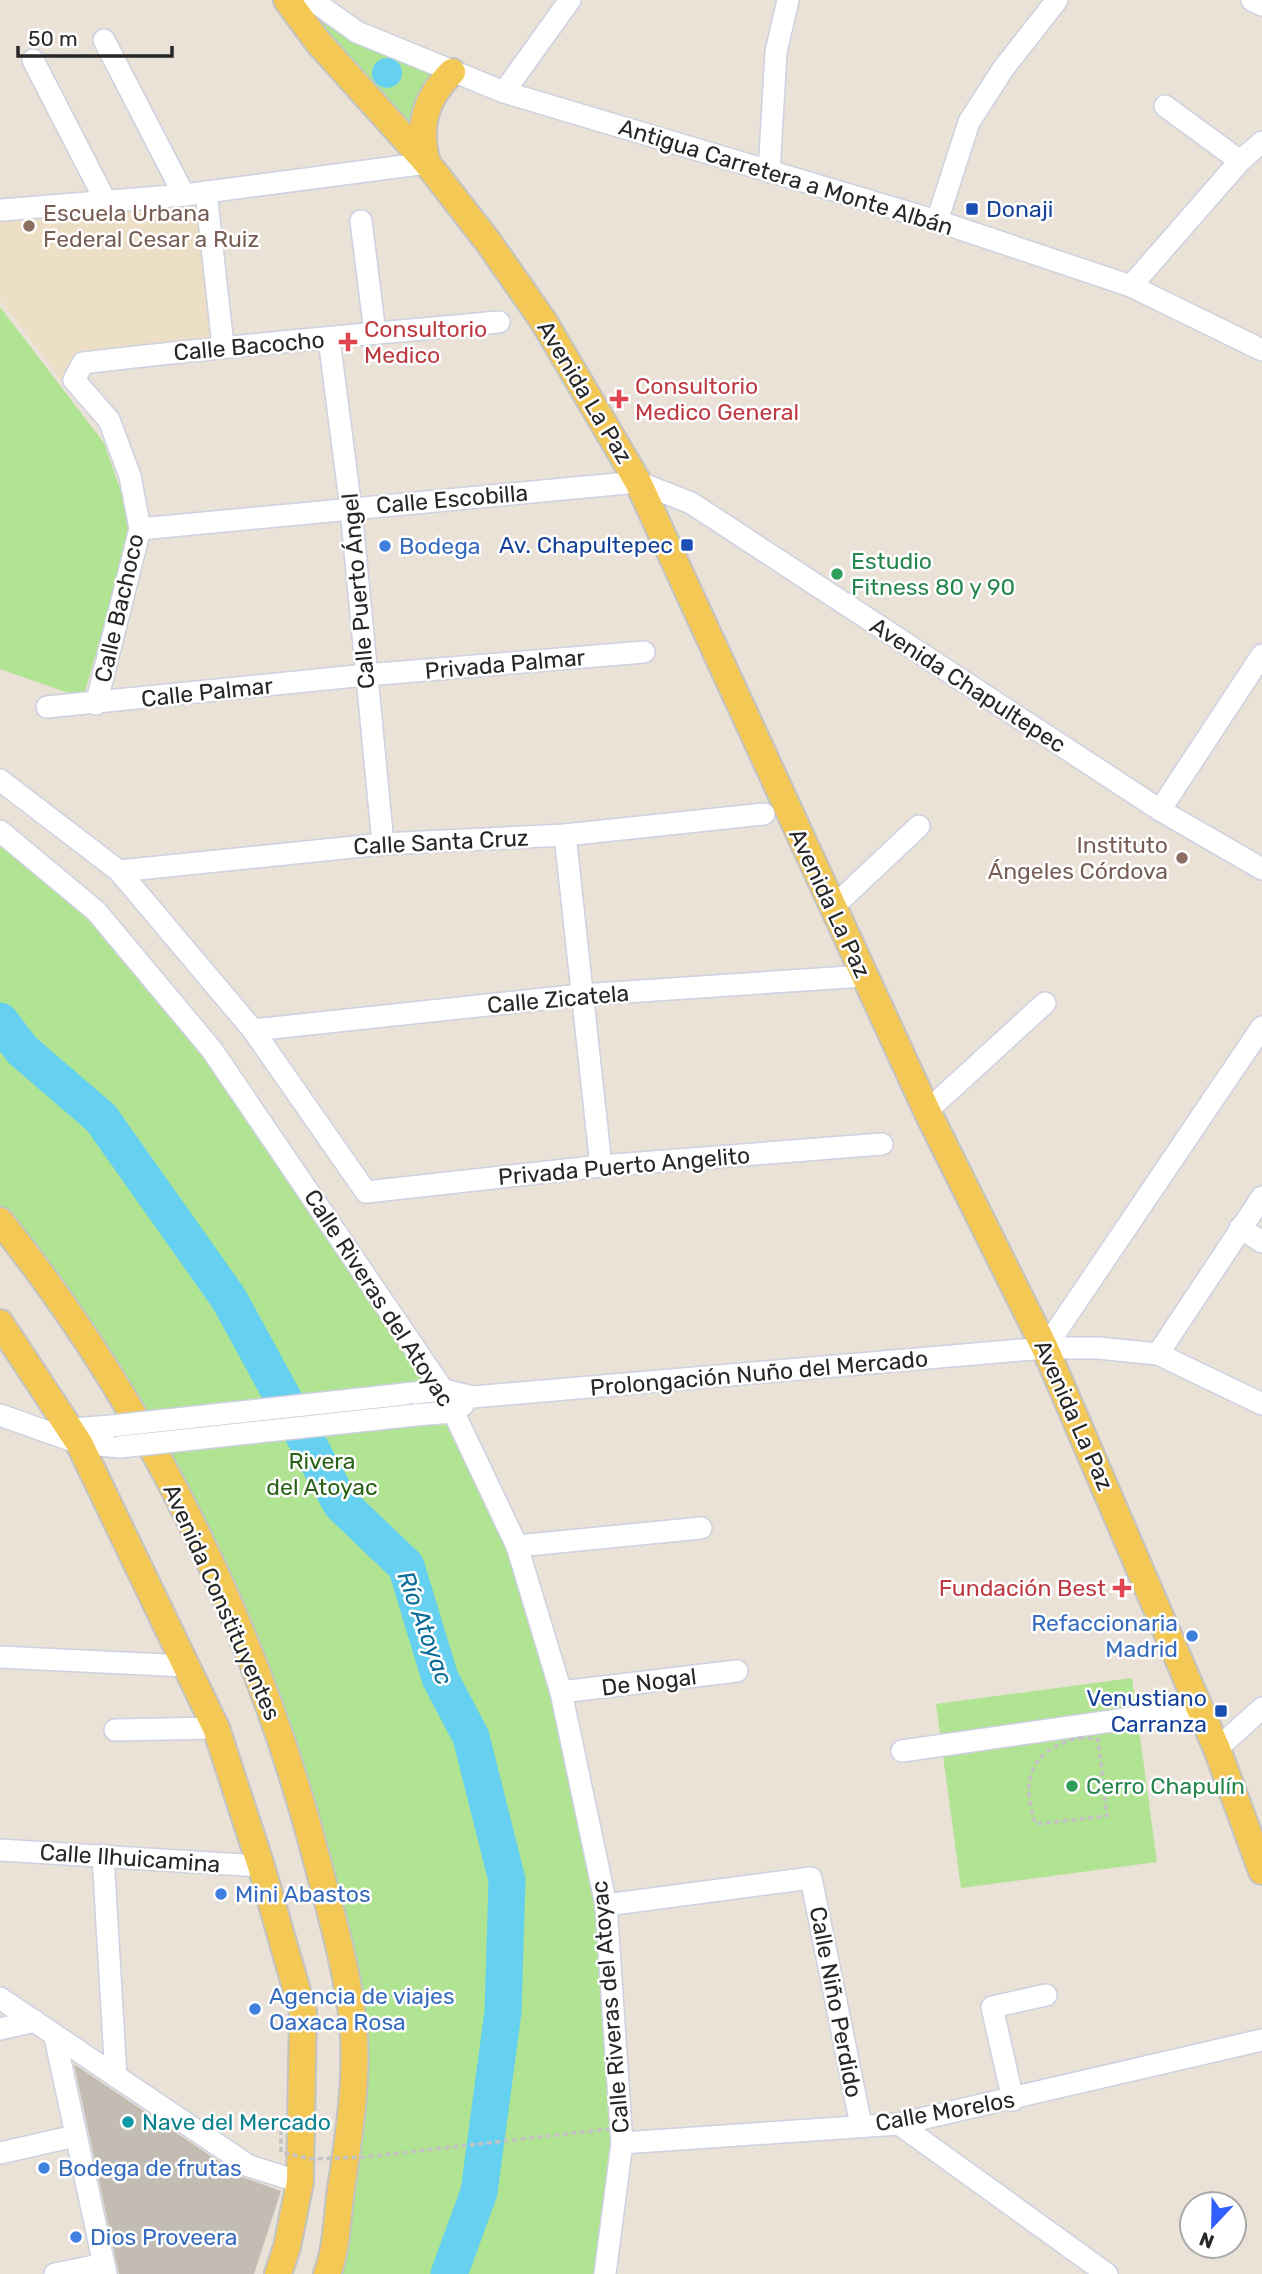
<svg xmlns="http://www.w3.org/2000/svg" width="1262" height="2274" viewBox="0 0 1262 2274" font-family="Rubik,sans-serif">
	<style>
		.education { fill: #eddfc6 }
		.green { fill: #b0e392 }
		.water { fill: #66d0f0 }
		.lines { fill: none; stroke-linecap: round; stroke-linejoin: round }
		.river { stroke: #66d0f0; stroke-width: 37 }
		.building { fill: #c2bcb3 }
		.minor-casing { stroke: #cdd1e1; stroke-width: 24 }
		.major-casing { stroke: #c3c3c3; stroke-width: 30 }
		.path { stroke: #c3c3c3; stroke-width: 3.5; stroke-dasharray: 5 3.5; stroke-linecap: butt }
		.minor { stroke: #fff; stroke-width: 21 }
		.major { stroke: #f3c854; stroke-width: 26 }
		.minor-bridge-casing { stroke: #cdd1e1; stroke-width: 24; stroke-linecap: butt }
		.path-bridge { stroke: #c3c3c3; stroke-width: 3.5; stroke-dasharray: 5 3.5; stroke-linecap: butt }
		.minor-bridge { stroke: #fff; stroke-width: 21 }
		.transit-dot { fill: #1a4fb4; stroke: #fff; stroke-width: 2.5 }
		.education-dot { fill: #8d6e63; stroke: #fff; stroke-width: 2.5 }
		.health-dot { fill: #e0444e; stroke: #fff; stroke-width: 2.5 }
		.shop-dot { fill: #3f7fe0; stroke: #fff; stroke-width: 2.5 }
		.leisure-dot { fill: #2e9e5b; stroke: #fff; stroke-width: 2.5 }
		.culture-dot { fill: #0f9aa8; stroke: #fff; stroke-width: 2.5 }
		.labels { text-anchor: middle; stroke-width: 5; stroke-linejoin: round; paint-order: stroke }
		.street-label { font-size: 23px; fill: #272727; stroke: #fff }
		.transit-label { font-size: 23px; fill: #164399; stroke: #fff; text-anchor: end }
		.education-label { font-size: 23px; fill: #785e54; stroke: #fff; text-anchor: start }
		.health-label { font-size: 23px; fill: #be3a42; stroke: #fff; text-anchor: start }
		.shop-label { font-size: 23px; fill: #366cbe; stroke: #fff; text-anchor: start }
		.leisure-label { font-size: 23px; fill: #27864d; stroke: #fff; text-anchor: start }
		.park-label { font-size: 23px; fill: #2a6317; stroke: #fff }
		.culture-label { font-size: 23px; fill: #0d838f; stroke: #fff; text-anchor: start }
		.water-label { font-size: 24px; font-style: italic; fill: #0a6c97; stroke: #fff }
	</style>
	<rect width="100%" height="100%" fill="#eae1d7"/>
	<!-- education -->
	<path class="education" d="M198 202 213 341 85 352 63 382 0 299V218Z"/>
	<!-- green -->
	<g class="green">
		<path d="M297 3 455 66 409 135Z"/>
		<path d="M0 307 104 443 133 526 83 698 0 669Z"/>
		<path d="M0 831 96 911 212 1050 443 1390 517 1546 606 1905 622 2143 598 2274H327L353 2025 265 1688 121 1391 0 1225Z"/>
		<path d="M1132 1678 1157 1862 961 1888 936 1704Z"/>
	</g>
	<!-- water -->
	<circle class="water" cx="387" cy="73" r="15"/>
	<g class="lines">
		<!-- river -->
		<path class="river" d="M0 1021 22 1050 101 1118 229 1299 341 1504 406 1566 440 1678 471 1737 507 1880 503 2012 479 2192 449 2274"/>
	</g>
	<!-- building -->
	<path class="building" d="M74 2064 242 2177 281 2191 254 2274H119Z"/>
	<g class="lines">
		<defs>
			<g id="minor">
				<path d="M312 0 357 32 504 92 937 221 1131 286 1262 350"/>
				<path d="M1252 0 1262 5"/>
				<path d="M104 40 184 195"/>
				<path d="M33 60 105 200"/>
				<path d="M504 92 570 0"/>
				<path d="M1165 106 1240 161"/>
				<path d="M769 172 776 52 788 0"/>
				<path d="M206 192 223 346"/>
				<path d="M2 210 184 195 427 163"/>
				<path d="M361 221 375 333"/>
				<path d="M937 221 969 122 1003 69 1057 0"/>
				<path d="M1131 286 1240 161 1262 142"/>
				<path d="M329 339 351 509 383 844"/>
				<path d="M140 529 638 482 691 503 1160 810 1262 869"/>
				<path d="M96 704 140 529 130 476 109 420 74 380 83 363C222 346 360 335 499 322"/>
				<path d="M47 707 366 675 644 652"/>
				<path d="M0 780 119 871 253 1030 366 1192 601 1166 882 1144"/>
				<path d="M1160 810 1262 655"/>
				<path d="M0 831 96 911 212 1050 443 1390 517 1546 561 1692 606 1905 622 2143 605 2274"/>
				<path d="M565 835 601 1166"/>
				<path d="M119 871 383 844 565 835 764 814"/>
				<path d="M833 907 919 826"/>
				<path d="M253 1030 581 995 864 976"/>
				<path d="M927 1111 1045 1003"/>
				<path d="M1240 1228 1262 1242"/>
				<path d="M1045 1348 1262 1027"/>
				<path d="M1158 1354 1262 1197"/>
				<path d="M405 1394 443 1390 473 1397 1045 1348H1098L1158 1354 1262 1404"/>
				<path d="M0 1415 79 1443 120 1447"/>
				<path d="M415 1415 453 1412 463 1405"/>
				<path d="M57 1430 112 1426"/>
				<path d="M517 1546 701 1528"/>
				<path d="M0 1657 186 1666"/>
				<path d="M561 1692 737 1671"/>
				<path d="M115 1730 216 1728"/>
				<path d="M1217 1749 1262 1708"/>
				<path d="M902 1751 1182 1711 1199 1705"/>
				<path d="M0 1850 261 1866"/>
				<path d="M103 1855 116 2077"/>
				<path d="M606 1905 811 1878 861 2125"/>
				<path d="M0 1998 249 2166 300 2182"/>
				<path d="M0 2029 35 2021"/>
				<path d="M55 2037 106 2274"/>
				<path d="M1013 2100 992 2007 1046 1995"/>
				<path d="M899 2124 1107 2274"/>
				<path d="M622 2143 899 2124 1262 2040"/>
				<path d="M0 2153 75 2136"/>
				<path d="M55 2274 104 2264"/>
			</g>
			<g id="major">
				<path d="M287 0 318 42 427 163 489 243 544 322 638 482 927 1111 1045 1348 1217 1749 1262 1871"/>
				<path d="M427 163C417 127 425 98 452 72"/>
				<path d="M0 1221C151 1409 259 1635 319 1868 332 1918 348 1972 353 2024 358 2078 349 2136 341 2189 337 2217 337 2248 327 2274"/>
				<path d="M0 1323 79 1443 216 1728 261 1866 303 2012 300 2182 287 2247 278 2274"/>
			</g>
		</defs>
		<!-- minor casing -->
		<use href="#minor" class="minor-casing"/>
		<!-- major casing -->
		<use href="#major" class="major-casing"/>
		<!-- path -->
		<path class="path" d="M1079 1738 1098 1739 1107 1816 1036 1824C1019 1779 1032 1749 1079 1738Z"/>
		<!-- minor -->
		<use href="#minor" class="minor"/>
		<!-- major -->
		<use href="#major" class="major"/>
		<defs>
			<g id="minor-bridge">
				<path d="M112 1426 405 1394"/>
				<path d="M120 1447 415 1415"/>
			</g>
		</defs>
		<!-- minor-bridge casing -->
		<use href="#minor-bridge" class="minor-bridge-casing"/>
		<!-- path-bridge -->
		<path class="path-bridge" d="M281 2130V2152L311 2159 365 2157 609 2129"/>
		<!-- minor-bridge -->
		<use href="#minor-bridge" class="minor-bridge"/>
	</g>
	<!-- markers -->
	<g class="transit-dot">
		<rect x="965" y="202" width="14" height="14" rx="3.5"/>
		<rect x="680" y="538" width="14" height="14" rx="3.5"/>
		<rect x="1214" y="1704" width="14" height="14" rx="3.5"/>
	</g>
	<g class="education-dot">
		<circle cx="29" cy="226" r="7"/>
		<circle cx="1182" cy="858" r="7"/>
	</g>
	<g class="health-dot">
		<path d="M344.5 331.5h7v7h7v7h-7v7h-7v-7h-7v-7h7z"/>
		<path d="M615.5 388.5h7v7h7v7h-7v7h-7v-7h-7v-7h7z"/>
		<path d="M1118.5 1577.5h7v7h7v7h-7v7h-7v-7h-7v-7h7z"/>
	</g>
	<g class="shop-dot">
		<circle cx="385" cy="546" r="7"/>
		<circle cx="1192" cy="1636" r="7"/>
		<circle cx="221" cy="1894" r="7"/>
		<circle cx="255" cy="2009" r="7"/>
		<circle cx="44" cy="2168" r="7"/>
		<circle cx="76" cy="2237" r="7"/>
	</g>
	<g class="leisure-dot">
		<circle cx="837" cy="574" r="7"/>
		<circle cx="1072" cy="1786" r="7"/>
	</g>
	<circle class="culture-dot" cx="128" cy="2122" r="7"/>
	<g class="labels">
		<!-- street labels -->
		<g class="street-label">
			<text transform="translate(786 177) rotate(17)" y="8">Antigua Carretera a Monte Albán</text>
			<text transform="translate(249 346) rotate(-5)" y="8">Calle Bacocho</text>
			<text transform="translate(585 392) rotate(59)" y="8">Avenida La Paz</text>
			<text transform="translate(452 499) rotate(-5)" y="8">Calle Escobilla</text>
			<text transform="translate(358 591) rotate(-95)" y="8">Calle Puerto Ángel</text>
			<text transform="translate(119 608) rotate(-77)" y="8">Calle Bachoco</text>
			<text transform="translate(505 664) rotate(-5)" y="8">Privada Palmar</text>
			<text transform="translate(968 685) rotate(33)" y="8">Avenida Chapultepec</text>
			<text transform="translate(207 692) rotate(-6)" y="8">Calle Palmar</text>
			<text transform="translate(441 842) rotate(-3)" y="8">Calle Santa Cruz</text>
			<text transform="translate(830 903) rotate(65)" y="8">Avenida La Paz</text>
			<text transform="translate(558 999) rotate(-5)" y="8">Calle Zicatela</text>
			<text transform="translate(624 1166) rotate(-5)" y="8">Privada Puerto Angelito</text>
			<text transform="translate(379 1298) rotate(57)" y="8">Calle Riveras del Atoyac</text>
			<text transform="translate(759 1373) rotate(-5)" y="8">Prolongación Nuño del Mercado</text>
			<text transform="translate(1074 1415) rotate(66)" y="8">Avenida La Paz</text>
			<text transform="translate(222 1602) rotate(66)" y="8">Avenida Constituyentes</text>
			<text transform="translate(649 1682) rotate(-7)" y="8">De Nogal</text>
			<text transform="translate(130 1858) rotate(4)" y="8">Calle Ilhuicamina</text>
			<text transform="translate(836 2002) rotate(79)" y="8">Calle Niño Perdido</text>
			<text transform="translate(610 2007) rotate(-95)" y="8">Calle Riveras del Atoyac</text>
			<text transform="translate(945 2111) rotate(-10)" y="8">Calle Morelos</text>
		</g>
		<!-- transit labels -->
		<g class="transit-label">
			<text x="986" y="217" text-anchor="start">Donaji</text>
			<text x="673" y="553">Av. Chapultepec</text>
			<text x="1207" y="1706">Venustiano<tspan x="1207" dy="26">Carranza</tspan></text>
		</g>
		<!-- education labels -->
		<g class="education-label">
			<text x="43" y="221">Escuela Urbana<tspan x="43" dy="26">Federal Cesar a Ruiz</tspan></text>
			<text x="1168" y="853" text-anchor="end">Instituto<tspan x="1168" dy="26">Ángeles Córdova</tspan></text>
		</g>
		<!-- health labels -->
		<g class="health-label">
			<text x="364" y="337">Consultorio<tspan x="364" dy="26">Medico</tspan></text>
			<text x="635" y="394">Consultorio<tspan x="635" dy="26">Medico General</tspan></text>
			<text x="1106" y="1596" text-anchor="end">Fundación Best</text>
		</g>
		<!-- shop labels -->
		<g class="shop-label">
			<text x="399" y="554">Bodega</text>
			<text x="1178" y="1631" text-anchor="end">Refaccionaria<tspan x="1178" dy="26">Madrid</tspan></text>
			<text x="235" y="1902">Mini Abastos</text>
			<text x="269" y="2004">Agencia de viajes<tspan x="269" dy="26">Oaxaca Rosa</tspan></text>
			<text x="58" y="2176">Bodega de frutas</text>
			<text x="90" y="2245">Dios Proveera</text>
		</g>
		<!-- leisure labels -->
		<g class="leisure-label">
			<text x="851" y="569">Estudio<tspan x="851" dy="26">Fitness 80 y 90</tspan></text>
			<text x="1086" y="1794">Cerro Chapulín</text>
		</g>
		<!-- park labels -->
		<g class="park-label">
			<text x="322" y="1469">Rivera<tspan x="322" dy="26">del Atoyac</tspan></text>
		</g>
		<!-- culture labels -->
		<g class="culture-label">
			<text x="142" y="2130">Nave del Mercado</text>
		</g>
		<!-- water labels -->
		<g class="water-label">
			<text transform="translate(425 1628) rotate(70)" y="8">Río Atoyac</text>
		</g>
	</g>
	<!-- north arrow -->
	<g transform="translate(1213 2225) rotate(202)"><circle r="33" fill="#ffffff" stroke="#a9a9a9" stroke-width="2"/>
	<path d="M0-5L12 26L0 18L-12 26Z" fill="#315ffd"/>
	<text y="-10" font-size="19" font-weight="bold" text-anchor="middle" fill="#272727">N</text>
	</g>
	<!-- scale -->
	<path d="M18 46v10h154v-10" fill="none" stroke="#272727" stroke-width="3.5"/>
	<text x="28" y="46" font-size="21" fill="#272727" stroke="#ffffff" stroke-width="5" paint-order="stroke">50 m</text>
</svg>
